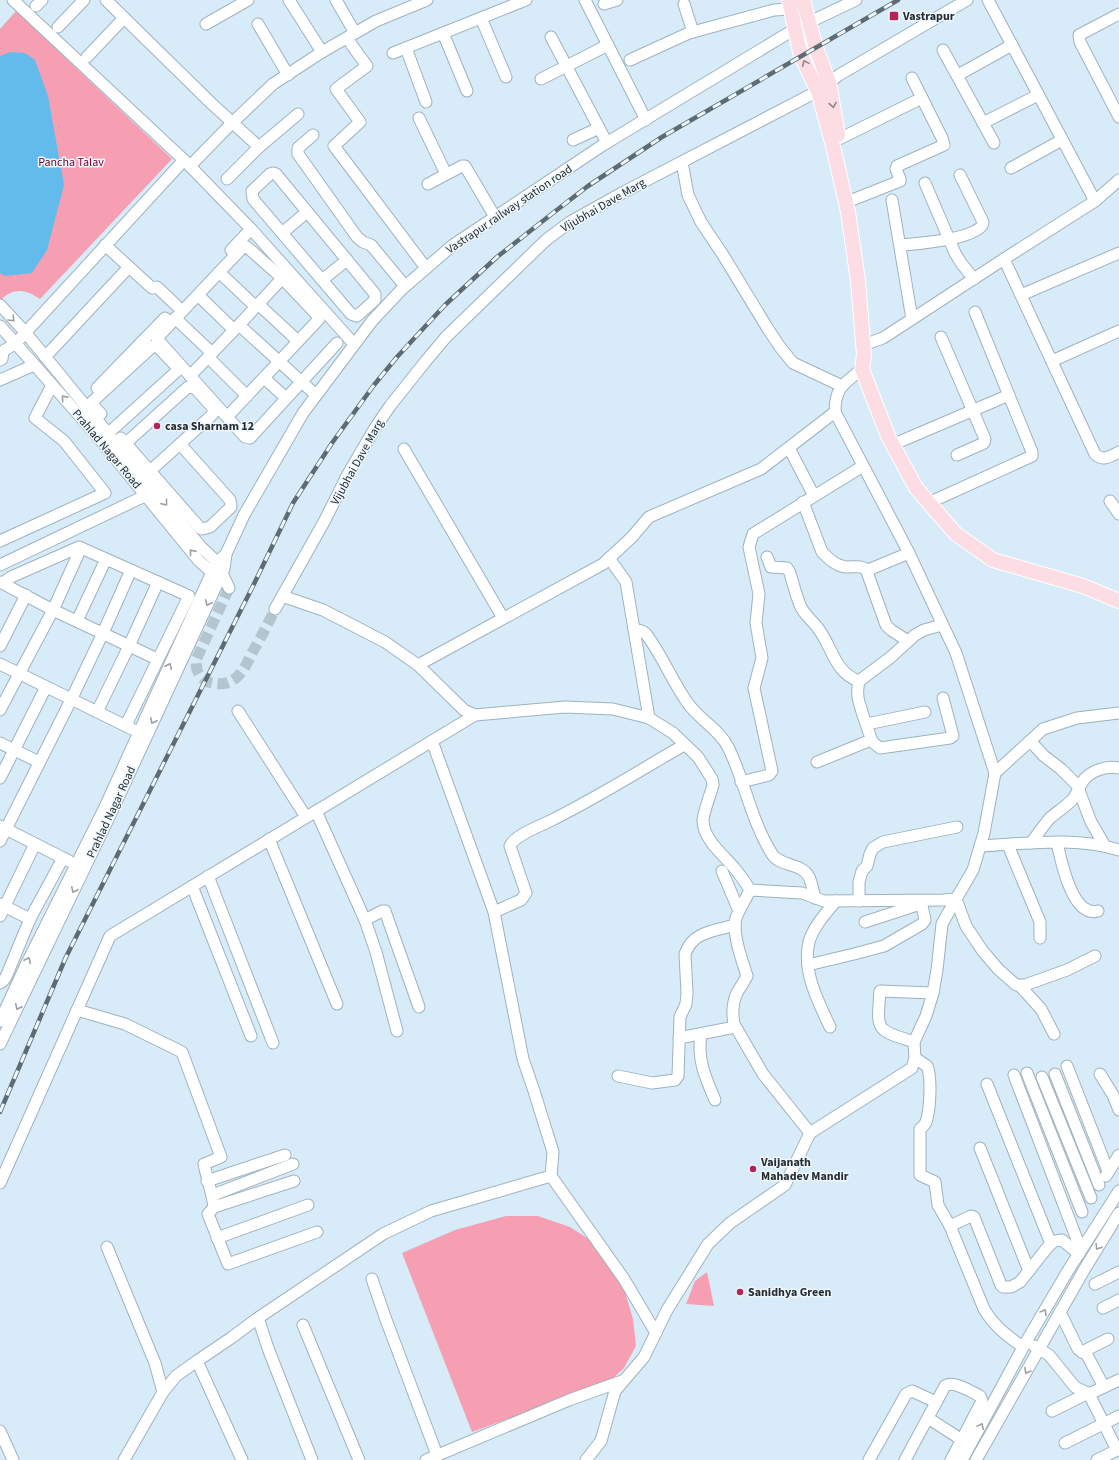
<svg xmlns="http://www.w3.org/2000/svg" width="1119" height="1460" viewBox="0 0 1119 1460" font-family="'Source Sans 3',sans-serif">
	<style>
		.green { fill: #f69fb3 }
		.water { fill: #63bbeb }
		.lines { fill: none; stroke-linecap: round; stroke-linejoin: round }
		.minor-tunnel { stroke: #b3c6d0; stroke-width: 11; stroke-dasharray: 11 5.5; stroke-linecap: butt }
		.minor-casing { stroke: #9eb2be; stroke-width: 13 }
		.major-casing { stroke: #fff; stroke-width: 16 }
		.minor { stroke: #fff; stroke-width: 11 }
		.major { stroke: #fbdde3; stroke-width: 14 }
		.rail-casing { stroke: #5e6b72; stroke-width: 4.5 }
		.rail { stroke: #eef7fc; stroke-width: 3; stroke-dasharray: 9; stroke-linecap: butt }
		.oneway { stroke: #90858a }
		.oneway2 { stroke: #9da0a3 }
		.poi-dot { fill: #b32458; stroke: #eef7fc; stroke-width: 1.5 }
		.labels { text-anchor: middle; stroke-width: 3; stroke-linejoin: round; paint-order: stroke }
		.poi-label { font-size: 12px; font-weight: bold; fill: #252d32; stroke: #eef7fc; text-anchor: start }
		.park-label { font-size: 12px; fill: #710432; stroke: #eef7fc }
		.street-label { font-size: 12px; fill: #252d32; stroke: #eef7fc }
	</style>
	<rect width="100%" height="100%" fill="#d7ecf8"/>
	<!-- green -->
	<g class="green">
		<path d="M16 11 172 159 40 299C26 289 12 287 0 301V29Z"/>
		<path d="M506 1216H538L570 1227 587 1238 617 1265 633 1319 636 1346 624 1368 610 1381 472 1432 402 1253 455 1230Z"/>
		<path d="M707 1272 714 1306 686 1304 695 1281Z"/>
	</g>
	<!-- water -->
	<path class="water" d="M10 52 25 53 35 60 48 96 64 185 47 250 32 273 5 276 0 273V56Z"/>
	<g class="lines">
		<!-- minor-tunnel -->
		<path class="minor-tunnel" d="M229 588 196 660C196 670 198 677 208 682 218 685 229 685 237 677 244 671 248 661 252 653 260 639 268 624 275 609"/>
		<defs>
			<g id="minor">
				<path d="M106 0 211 103 259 147"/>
				<path d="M336 0 355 33"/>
				<path d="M585 0 646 120"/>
				<path d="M988 0 1095 201"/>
				<path d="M604 4 617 0"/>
				<path d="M684 4 693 32"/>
				<path d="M36 6 42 0"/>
				<path d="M1119 14 1079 35 1080 42 1119 117"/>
				<path d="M481 18 506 77"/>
				<path d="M206 24 248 0"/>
				<path d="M258 24 288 75"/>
				<path d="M58 27 84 0"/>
				<path d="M443 33 467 91"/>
				<path d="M551 37 607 143"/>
				<path d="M351 44 367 66 336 89 360 122 334 146 426 268"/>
				<path d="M406 48 426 102"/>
				<path d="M943 50 994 143"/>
				<path d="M322 52 376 21 427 0"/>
				<path d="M393 53 526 0"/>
				<path d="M87 57 124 18"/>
				<path d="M630 60 689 33 774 10 791 9"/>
				<path d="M958 75 1012 45"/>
				<path d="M541 79 608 45"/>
				<path d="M419 118 446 174"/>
				<path d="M983 123 1038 95"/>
				<path d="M313 135 298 148V154L357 237 363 242 371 245 405 286"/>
				<path d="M839 139 922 98 912 78"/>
				<path d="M573 140 599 128"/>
				<path d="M184 160 251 229 354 344"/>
				<path d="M682 162 688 195 701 222 723 255 768 329 780 347 793 363 842 386"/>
				<path d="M190 166 232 123 273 84 322 52 289 0"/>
				<path d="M1011 168 1062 140"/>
				<path d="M273 173 276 174 375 294V300L357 316 351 314 253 199 252 191 270 174Z"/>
				<path d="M227 179 259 147 298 114"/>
				<path d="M925 183 955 253 961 263 974 279"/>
				<path d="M428 184 462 166H465L495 217"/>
				<path d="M852 200 900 181V179L896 169 897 166 944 145 942 138 922 98"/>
				<path d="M892 200 912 319"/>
				<path d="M282 233 307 212"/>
				<path d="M105 245 152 288 157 287 177 306"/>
				<path d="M901 245C915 244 983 239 983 222L960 175"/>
				<path d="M231 250 251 229"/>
				<path d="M1004 259 1095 454C1103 462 1111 456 1119 452"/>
				<path d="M219 272 256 307"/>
				<path d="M287 273 239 325 316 395"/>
				<path d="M322 280 347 260"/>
				<path d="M198 295 234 330"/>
				<path d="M1021 295 1119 253"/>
				<path d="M258 304 298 341"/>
				<path d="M0 305 25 332 201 547 222 567"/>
				<path d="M175 318 212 353"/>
				<path d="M0 326 93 431 199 561 216 576"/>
				<path d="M941 337 985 439 984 443 957 455"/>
				<path d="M863 343H869L883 338 1004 259 1095 201 1119 180"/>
				<path d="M45 357 129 267"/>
				<path d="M208 357 247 396"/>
				<path d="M0 360 2 359 3 351 15 344 184 160 13 0"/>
				<path d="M1052 361 1119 331"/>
				<path d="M862 369C844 384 835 387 835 412L909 553 956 653 995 773"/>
				<path d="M190 376 239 325"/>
				<path d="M264 378 286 398"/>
				<path d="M0 380 34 365"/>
				<path d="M97 388 165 318"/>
				<path d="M101 414 93 405 92 402 153 346H157L176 366 177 371 113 429"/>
				<path d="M227 417 319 319 318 316 282 278 247 247 244 246 157 338 158 340 245 437 250 438 337 343"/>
				<path d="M121 438 200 528 202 529 210 527 231 507 230 500 180 444"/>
				<path d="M899 442 1009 395"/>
				<path d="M126 443 188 387 195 388 213 408V414L150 471"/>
				<path d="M789 448 814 496"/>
				<path d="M404 449 503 618"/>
				<path d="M935 500 1032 456V452L975 312"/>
				<path d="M1110 501 1119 514"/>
				<path d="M803 502 822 552C829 559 836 566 846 567 855 567 860 565 868 570"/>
				<path d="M0 541 105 493 64 441 35 418 52 385"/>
				<path d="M767 557 771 567 787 568 790 573C793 584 796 595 800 605 804 615 811 619 817 627 832 645 834 673 859 681L891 657 915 635 924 630 942 625"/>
				<path d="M609 558 626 582 649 718"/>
				<path d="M0 565 153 492"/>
				<path d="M222 573 229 588"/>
				<path d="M0 582 53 610 157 659"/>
				<path d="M3 583 11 577 79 547 189 596 126 725"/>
				<path d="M282 596 323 610 385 642 418 665 464 710 475 715 565 707 613 709 649 718 673 733 698 757 712 779 713 785C711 793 703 813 703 821 704 841 724 855 736 870 741 876 746 883 750 890L802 893 824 901 943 900 956 899 973 870 984 833 995 773 1043 729 1077 718 1119 713"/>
				<path d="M275 609 325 520 348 474 375 428 390 406 425 362 446 337 546 240 570 222 622 193 818 91 839 75 967 0"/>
				<path d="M77 621 106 559"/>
				<path d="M634 629 642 631 646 634C662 655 672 681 687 702 698 719 719 729 728 747 745 781 751 821 772 854 780 867 801 862 809 877 812 883 813 891 815 898"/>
				<path d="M908 641 891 630 886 625 867 572 868 570 909 553"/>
				<path d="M0 646 26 595"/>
				<path d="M0 664 132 729"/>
				<path d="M418 665 603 564 632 537 649 517 761 469 835 412"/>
				<path d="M859 681C858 686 857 691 858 697 858 701 871 740 873 742 875 745 878 746 880 748L950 738 953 736 943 698"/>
				<path d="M0 710 53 610 81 548"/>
				<path d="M238 711 306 817"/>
				<path d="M97 712 129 646 158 582"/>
				<path d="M867 724 925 712"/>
				<path d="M1030 741 1044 756 1061 769 1077 785 1091 822 1105 846"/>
				<path d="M0 743 39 762"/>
				<path d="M817 762 871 740"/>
				<path d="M0 778 46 687"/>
				<path d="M741 782 769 775 772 771 754 688 762 658 756 623 759 594 749 547 753 534 863 466"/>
				<path d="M316 811 365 920 376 952 397 1031"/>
				<path d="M0 826 69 861"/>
				<path d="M269 839 337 1004"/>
				<path d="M0 841 71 700 103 633 131 570"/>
				<path d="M1031 843C1037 835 1043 826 1050 818 1057 812 1065 807 1072 800 1077 795 1078 788 1083 781 1090 771 1107 765 1119 768"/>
				<path d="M1057 843C1061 860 1072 918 1098 911"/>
				<path d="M1008 845 1040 922V938"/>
				<path d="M980 846C1025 844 1075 836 1119 850"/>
				<path d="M722 871 739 911"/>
				<path d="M208 876 273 1043"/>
				<path d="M192 886 251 1036"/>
				<path d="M750 890C746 899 739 909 736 918 732 934 742 960 747 976 744 982 741 986 738 991 733 1000 732 1013 734 1024L763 1074 810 1133"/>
				<path d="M956 899 966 926 982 950 998 969 1016 985H1025L1067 970 1095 956"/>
				<path d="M859 901V882L862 871 867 866 870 854 873 848 883 842 957 827"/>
				<path d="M0 904 30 919"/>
				<path d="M494 912 521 900 526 893 510 846C515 835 538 827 548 822 595 799 639 771 684 745"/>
				<path d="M0 916 35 844"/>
				<path d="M365 920 382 911H385L419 1007"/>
				<path d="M865 922 920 904"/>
				<path d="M808 965 854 954 884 946 922 924 925 920 921 901"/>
				<path d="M0 983 3 981 6 977 30 919 63 858"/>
				<path d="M1020 986 1041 1009 1054 1034"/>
				<path d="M77 1010 125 1024 182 1052 221 1157 204 1164C207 1179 212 1192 214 1207L208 1214 228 1264 317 1232"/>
				<path d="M0 1021 25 967 105 807 212 572 217 562 226 554"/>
				<path d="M830 1027C818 1001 802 971 809 942 813 927 826 913 836 901"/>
				<path d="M701 1034C697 1059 705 1077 715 1100"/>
				<path d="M679 1038 735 1027"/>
				<path d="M914 1042C875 1029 877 1032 880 991L933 993"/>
				<path d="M0 1044 112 811 224 569 226 554 244 515 303 413 372 321 402 289 453 245 603 145 795 29 856 0"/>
				<path d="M915 1058 927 1066C932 1077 930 1111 926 1122 925 1125 922 1127 920 1129V1175L935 1182 938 1205 950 1226 984 1309C994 1326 1007 1336 1023 1347"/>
				<path d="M1067 1066 1108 1171"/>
				<path d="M1027 1073 1082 1212"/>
				<path d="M1055 1074 1099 1185"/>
				<path d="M1100 1074 1113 1095 1119 1110"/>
				<path d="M1014 1075 1081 1250"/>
				<path d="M618 1076 652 1083 675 1080 678 1076 680 1017 686 1004 687 993 685 954C693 931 715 931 735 925"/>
				<path d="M1042 1077 1091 1198"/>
				<path d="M987 1084 1051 1244"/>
				<path d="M810 1133 912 1068 915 1058 914 1042 926 1016 933 993 937 970 942 924 956 899"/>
				<path d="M980 1148 1029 1271"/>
				<path d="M551 1176 624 1279 656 1333"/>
				<path d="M1106 1176 1119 1155"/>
				<path d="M207 1181 285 1155"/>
				<path d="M0 1183 110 936 475 715"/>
				<path d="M213 1195 293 1164"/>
				<path d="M214 1207 294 1181"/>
				<path d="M950 1226 971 1216 974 1217 1001 1285 1003 1287H1011L1020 1282 1051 1243 1055 1241 1062 1240 1079 1254"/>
				<path d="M217 1238 308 1205"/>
				<path d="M107 1247 155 1363 163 1392"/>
				<path d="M372 1279 385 1317 437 1455"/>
				<path d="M1095 1284 1119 1272"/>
				<path d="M1103 1308 1119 1300"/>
				<path d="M1060 1312 1078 1349 1087 1355 1104 1387 1089 1394"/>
				<path d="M258 1318 269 1351 312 1460"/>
				<path d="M303 1325 359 1460"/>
				<path d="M1034 1346 1049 1355 1075 1387 1089 1394 1117 1450"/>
				<path d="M1082 1352 1108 1339"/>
				<path d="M197 1361 242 1460"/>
				<path d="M1104 1387 1119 1380"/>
				<path d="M1052 1411 1088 1393"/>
				<path d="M928 1418 962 1440"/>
				<path d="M0 1431 13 1460"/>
				<path d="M1065 1443 1119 1416"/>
				<path d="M124 1460 163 1392 176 1376 197 1361 231 1338 258 1318 383 1234 431 1211 551 1176 553 1152 534 1091 523 1059 494 912 432 741"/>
				<path d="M426 1460 569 1400 622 1381"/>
				<path d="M586 1460 601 1441 615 1391 644 1357 667 1310 708 1244 730 1223 785 1185 810 1133"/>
				<path d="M869 1460 906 1394 912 1391 936 1402"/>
				<path d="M905 1460 945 1386C953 1380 972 1392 980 1396L982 1401 951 1460"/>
				<path d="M962 1460 1026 1342 1069 1269 1119 1191"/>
				<path d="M976 1460 1084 1270 1119 1213"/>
				<path d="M1097 1460 1119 1449"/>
			</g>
			<g id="major">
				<path d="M789 0 795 29 801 56 818 91 833 146 848 212 858 281 864 355 862 369 888 436 916 488 956 534 993 560 1083 586 1119 601"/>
				<path d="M803 0 816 48 829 83 838 135"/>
			</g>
		</defs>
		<!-- minor casing -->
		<use href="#minor" class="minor-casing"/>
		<!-- major casing -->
		<use href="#major" class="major-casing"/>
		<!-- minor -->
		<use href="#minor" class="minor"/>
		<!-- major -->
		<use href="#major" class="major"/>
		<defs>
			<path id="rail" d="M0 1112 66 957 253 586 293 503 332 443 374 385 397 357 445 305 497 257 553 213 588 186 662 137 898 0"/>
		</defs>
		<!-- rail casing -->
		<use href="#rail" class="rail-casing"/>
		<!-- rail -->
		<use href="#rail" class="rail"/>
	</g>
	<!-- one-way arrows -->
	<defs><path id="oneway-chevron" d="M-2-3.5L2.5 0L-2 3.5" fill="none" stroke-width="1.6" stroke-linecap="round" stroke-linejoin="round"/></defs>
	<g class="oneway">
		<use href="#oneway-chevron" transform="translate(805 63) rotate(-114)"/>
		<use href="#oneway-chevron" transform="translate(833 105) rotate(80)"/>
	</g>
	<g class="oneway2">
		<use href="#oneway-chevron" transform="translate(12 319) rotate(47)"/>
		<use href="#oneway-chevron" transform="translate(64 398) rotate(-132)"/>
		<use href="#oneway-chevron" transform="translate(165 503) rotate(51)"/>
		<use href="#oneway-chevron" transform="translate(192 552) rotate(-129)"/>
		<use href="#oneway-chevron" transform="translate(208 603) rotate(115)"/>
		<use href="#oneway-chevron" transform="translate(169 666) rotate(-65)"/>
		<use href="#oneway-chevron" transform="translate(153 721) rotate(115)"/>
		<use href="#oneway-chevron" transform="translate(74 890) rotate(116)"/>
		<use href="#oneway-chevron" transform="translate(28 960) rotate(-63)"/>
		<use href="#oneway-chevron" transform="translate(18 1007) rotate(116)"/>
		<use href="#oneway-chevron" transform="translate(1098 1247) rotate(122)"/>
		<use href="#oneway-chevron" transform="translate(1044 1312) rotate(-59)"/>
		<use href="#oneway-chevron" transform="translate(1027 1371) rotate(120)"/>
		<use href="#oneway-chevron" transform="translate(981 1426) rotate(-62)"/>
	</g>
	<!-- markers -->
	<g class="poi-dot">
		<rect x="889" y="11" width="10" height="10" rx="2"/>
		<circle cx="157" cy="426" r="4"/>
		<circle cx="753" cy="1169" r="4"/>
		<circle cx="740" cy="1292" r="4"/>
	</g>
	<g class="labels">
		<!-- poi labels -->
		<g class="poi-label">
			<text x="903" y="20">Vastrapur</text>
			<text x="165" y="430">casa Sharnam 12</text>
			<text x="761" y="1166">Vaijanath<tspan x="761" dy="14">Mahadev Mandir</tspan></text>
			<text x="748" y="1296">Sanidhya Green</text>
		</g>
		<!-- park labels -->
		<g class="park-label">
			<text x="71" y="166">Pancha Talav</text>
		</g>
		<!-- street labels -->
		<g class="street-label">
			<text transform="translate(603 205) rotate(-30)" y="4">Vijubhai Dave Marg</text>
			<text transform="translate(509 209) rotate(-34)" y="4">Vastrapur railway station road</text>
			<text transform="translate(107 449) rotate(50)" y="4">Prahlad Nagar Road</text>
			<text transform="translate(357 462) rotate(-61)" y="4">Vijubhai Dave Marg</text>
			<text transform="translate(111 812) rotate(-65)" y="4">Prahlad Nagar Road</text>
		</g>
	</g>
</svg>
